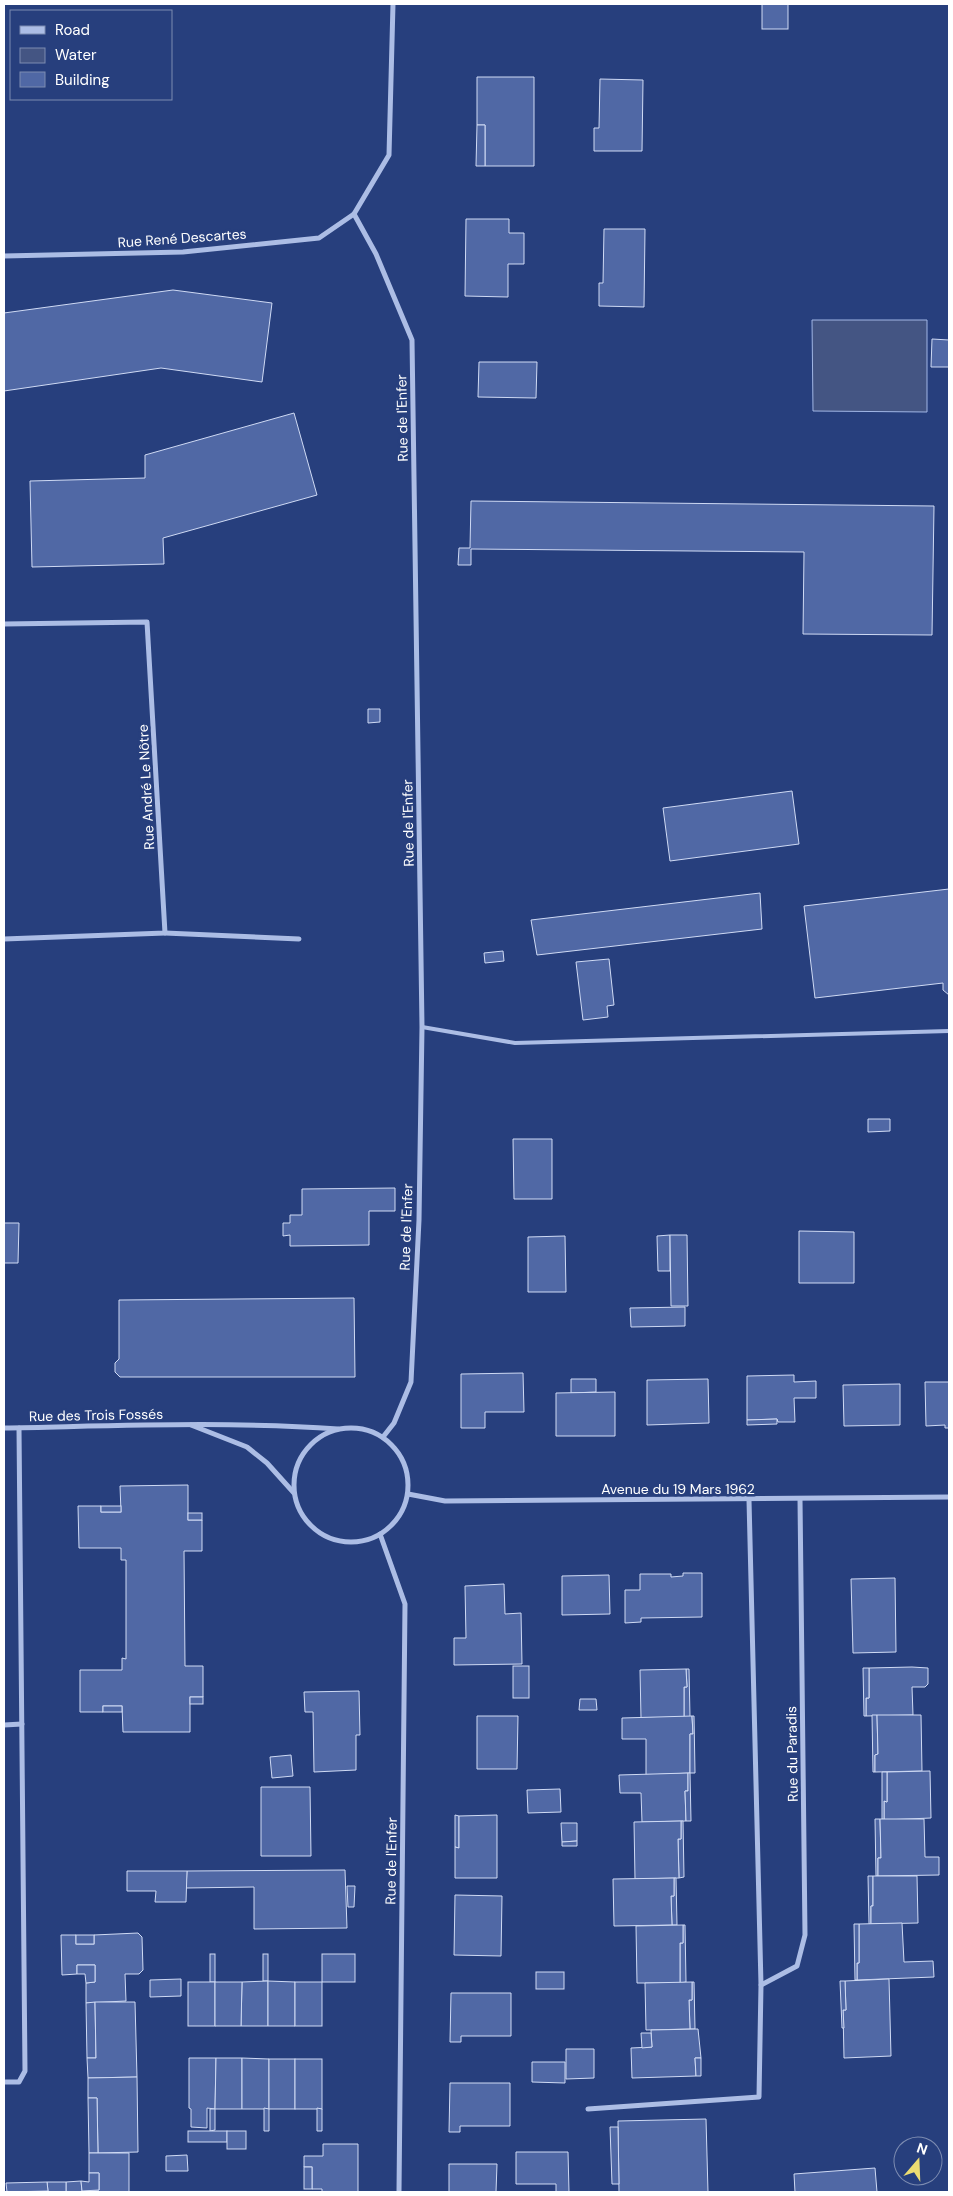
<svg xmlns="http://www.w3.org/2000/svg" width="953" height="2196" viewBox="0 0 953 2196" font-family="'DM Sans',sans-serif">
	<style>
		.water { fill: #445583; stroke: #a1b6e5 }
		.building { fill: #5068a5; stroke: #cfdaf4 }
		.lines { fill: none; stroke-linecap: round; stroke-linejoin: round }
		.service { stroke: #acbde5; stroke-width: 4 }
		.minor { stroke: #acbde5; stroke-width: 5 }
		.labels { text-anchor: middle; stroke-width: 5; stroke-linejoin: round; paint-order: stroke }
		.street-label { font-size: 14px; fill: #fff; stroke: #273f7d }
	</style>
	<rect width="100%" height="100%" fill="#273f7d"/>
	<!-- water -->
	<path class="water" d="M812 320H927V412L813 411Z"/>
	<!-- building -->
	<g class="building">
		<rect x="762" y="4" width="26" height="25"/>
		<path d="M477 77H534V166H485V125H477Z"/>
		<path d="M600 79 643 80 642 151H594V128H599Z"/>
		<path d="M477 125H485V166H476Z"/>
		<path d="M466 219H509V233H524V264H508V297L465 296Z"/>
		<path d="M604 229H645L644 307 599 306V283H603Z"/>
		<path d="M173 290 272 303 262 382 161 368 4 391V313Z"/>
		<path d="M932 339 949 340V367H931Z"/>
		<path d="M479 362H537L536 398 478 397Z"/>
		<path d="M294 413 317 495 163 538 164 564 32 567 30 481 145 478V455Z"/>
		<path d="M471 501 934 506 932 635 803 634 804 552 471 549V565H458L459 548H470Z"/>
		<path d="M368 709H380V722L368 723Z"/>
		<path d="M792 791 799 844 670 861 663 808Z"/>
		<path d="M949 889V995L943 990V983L815 998 804 906Z"/>
		<path d="M760 893 762 929 537 955 531 920Z"/>
		<path d="M503 951 504 961 485 963 484 953Z"/>
		<path d="M609 959 614 1005 607 1006 608 1017 583 1020 576 962Z"/>
		<path d="M868 1119H890V1131L868 1132Z"/>
		<path d="M513 1139H552V1199H514Z"/>
		<path d="M395 1188V1211H369V1245L290 1246V1235L283 1236V1223H290V1215H302V1189Z"/>
		<path d="M4 1223H19L18 1263H4Z"/>
		<path d="M799 1231 854 1232V1283H799Z"/>
		<path d="M670 1235V1271H658L657 1236Z"/>
		<path d="M670 1235H687L688 1306H671Z"/>
		<path d="M565 1236 566 1292H528V1237Z"/>
		<path d="M354 1298 355 1377H120L115 1372V1363L119 1359V1300Z"/>
		<path d="M685 1307V1326L631 1327 630 1308Z"/>
		<path d="M523 1373 524 1412H485V1428H461V1374Z"/>
		<path d="M794 1375V1382L816 1381V1398H794L795 1422H778L777 1419 747 1420V1376Z"/>
		<path d="M571 1379H596V1392L571 1393Z"/>
		<path d="M708 1379 709 1423 647 1425V1380Z"/>
		<path d="M925 1382H949V1428H945V1425L926 1426Z"/>
		<path d="M900 1384V1425L844 1426 843 1385Z"/>
		<path d="M615 1392V1436H556V1393Z"/>
		<path d="M777 1419V1424L747 1425V1420Z"/>
		<path d="M188 1485V1520H202V1551H184L185 1666H203V1697H190V1732H123L122 1706H103V1712H80V1670H122V1658L126 1659V1560H121V1548H79L78 1506H101V1512H121L120 1486Z"/>
		<rect x="101" y="1506" width="20" height="6"/>
		<rect x="188" y="1513" width="14" height="7"/>
		<path d="M683 1573H702V1617L641 1618V1622L625 1623V1590H640V1574H671V1577L683 1576Z"/>
		<path d="M609 1575 610 1614 562 1615V1576Z"/>
		<path d="M895 1578 896 1652 853 1653 851 1579Z"/>
		<path d="M504 1584 505 1614 521 1613 522 1664 454 1665V1638H466L465 1586Z"/>
		<rect x="513" y="1666" width="16" height="32"/>
		<path d="M912 1667 928 1668V1684L925 1687H912L913 1715 866 1716V1698H869V1668Z"/>
		<path d="M863 1668H869V1698H866V1716H864Z"/>
		<path d="M686 1669H689L690 1717H684V1687H687Z"/>
		<path d="M686 1669 687 1687H684V1717L641 1718 640 1670Z"/>
		<path d="M359 1691 360 1735H356V1770L314 1772 313 1712H305L304 1692Z"/>
		<rect x="190" y="1697" width="13" height="7"/>
		<path d="M580 1699H596L597 1710H579Z"/>
		<rect x="103" y="1706" width="19" height="6"/>
		<path d="M872 1715H877L878 1754 875 1755V1772H873Z"/>
		<path d="M877 1715H921L922 1771 875 1772V1755L878 1754Z"/>
		<path d="M477 1716H518L517 1769H477Z"/>
		<path d="M692 1716 693 1734H690V1773L646 1775V1739H622V1718Z"/>
		<path d="M692 1716H694L695 1773H690V1734H693Z"/>
		<path d="M291 1755 293 1776 272 1778 270 1757Z"/>
		<path d="M930 1771 931 1818 884 1820V1801L887 1802V1772Z"/>
		<path d="M882 1772H887V1802L884 1801V1820L882 1819Z"/>
		<path d="M688 1773V1791H685L686 1821 642 1822 641 1793H620L619 1775Z"/>
		<path d="M688 1773H690L691 1821H686L685 1791H688Z"/>
		<path d="M261 1787H310L311 1856H261Z"/>
		<path d="M560 1789 561 1812 528 1813 527 1790Z"/>
		<path d="M455 1815 459 1816V1848L455 1847Z"/>
		<path d="M497 1815V1878H455V1847L459 1848V1816Z"/>
		<path d="M875 1819H880L881 1858H878V1876H876Z"/>
		<path d="M880 1819H924L925 1857H939V1875L878 1876V1858H881Z"/>
		<path d="M681 1821H683L684 1877 679 1878 678 1839H681Z"/>
		<path d="M681 1821V1839H678L679 1878 635 1879 634 1822Z"/>
		<path d="M561 1823H577V1841L562 1842Z"/>
		<path d="M577 1841V1846H562V1842Z"/>
		<path d="M345 1870 347 1928 254 1929V1887L186 1888 187 1871Z"/>
		<path d="M127 1871H187L186 1902H155L156 1891H127Z"/>
		<path d="M868 1876H873V1906H871V1924H869Z"/>
		<path d="M873 1876H917L918 1923 871 1924V1906H873Z"/>
		<path d="M674 1878H676L677 1925H672L671 1896H674Z"/>
		<path d="M674 1878V1896H671L672 1925 614 1926 613 1879Z"/>
		<path d="M347 1886H355L354 1907H348Z"/>
		<path d="M455 1895 502 1896 501 1956 454 1955Z"/>
		<path d="M902 1923 904 1962 933 1961 934 1977 857 1980V1963H859V1924Z"/>
		<path d="M854 1924H859V1963H857V1980H855Z"/>
		<path d="M683 1925H685L686 1982 680 1983V1943H683Z"/>
		<path d="M683 1925V1943H680V1983H637L636 1926Z"/>
		<path d="M138 1933 142 1937 143 1970 139 1974H125L126 2001 86 2003V1983L95 1982V1965H77V1974L62 1975 61 1935H76V1944H94V1935Z"/>
		<rect x="76" y="1935" width="18" height="9"/>
		<rect x="210" y="1954" width="5" height="28"/>
		<rect x="263" y="1954" width="5" height="27"/>
		<rect x="322" y="1954" width="33" height="28"/>
		<path d="M77 1965H95V1982L86 1983 85 1974H77Z"/>
		<rect x="536" y="1972" width="28" height="17"/>
		<path d="M181 1979V1996L150 1997V1980Z"/>
		<path d="M889 1979 891 2056 844 2058 843 2010H846L845 1981Z"/>
		<path d="M268 1981V2026H241L242 1982Z"/>
		<path d="M268 1981 295 1982V2026H268Z"/>
		<path d="M840 1981H845L846 2010H843L844 2028H842Z"/>
		<rect x="188" y="1982" width="27" height="44"/>
		<path d="M215 1982H242L241 2026H215Z"/>
		<rect x="295" y="1982" width="27" height="44"/>
		<path d="M692 1982H694L695 2029H690L689 2000H692Z"/>
		<path d="M692 1982V2000H689L690 2029 646 2030 645 1983Z"/>
		<path d="M451 1993H511V2036H461V2042H450Z"/>
		<path d="M95 2002 96 2058H87L86 2003Z"/>
		<path d="M95 2002H135L137 2077 88 2078 87 2058H96Z"/>
		<path d="M698 2029 701 2058H695L696 2076 632 2078 631 2048 652 2047 651 2030Z"/>
		<path d="M641 2033H651L652 2047 642 2048Z"/>
		<path d="M566 2049H594V2078L566 2079Z"/>
		<path d="M189 2058H216L215 2109 207 2108V2128L191 2127V2109L189 2108Z"/>
		<path d="M216 2058H242V2109H215Z"/>
		<path d="M242 2058 269 2059V2109H242Z"/>
		<path d="M695 2058H701V2076H696Z"/>
		<rect x="269" y="2059" width="26" height="50"/>
		<rect x="295" y="2059" width="27" height="50"/>
		<path d="M532 2062H565V2083L532 2082Z"/>
		<path d="M137 2077 138 2152 98 2153 97 2098H88V2078Z"/>
		<path d="M450 2083H510V2126H460V2132H449Z"/>
		<path d="M88 2098H97L98 2153H89Z"/>
		<path d="M264 2108 269 2109V2131H264Z"/>
		<path d="M317 2108 322 2109V2131H317Z"/>
		<path d="M210 2109H215V2130L210 2131Z"/>
		<path d="M706 2119 708 2192H619L618 2121Z"/>
		<path d="M610 2127H618L619 2184H612Z"/>
		<rect x="188" y="2131" width="39" height="11"/>
		<rect x="227" y="2131" width="19" height="18"/>
		<path d="M323 2144H358V2192H322V2189H312V2167H304V2156H323Z"/>
		<path d="M516 2152H568L569 2192H556V2184H516Z"/>
		<path d="M89 2153H129V2192H66V2182L81 2181 82 2191 99 2190V2173H89Z"/>
		<path d="M187 2155 188 2171H166V2156Z"/>
		<path d="M449 2164H497L496 2192H449Z"/>
		<rect x="304" y="2167" width="8" height="22"/>
		<path d="M875 2168 877 2192H795L794 2174Z"/>
		<path d="M89 2173H99V2190L82 2191 81 2181 89 2182Z"/>
		<path d="M47 2182H66V2192H18L48 2191Z"/>
		<path d="M47 2182 48 2191 7 2192 6 2183Z"/>
	</g>
	<g class="lines">
		<!-- service -->
		<path class="service" d="M422 1027 515 1043 949 1031"/>
		<!-- minor -->
		<g class="minor">
			<path d="M354 214 376 254 412 340 422 1027 419 1220 411 1382 394 1423 383 1437"/>
			<path d="M4 256 183 252 319 238 354 214 389 155 393 4"/>
			<path d="M4 624 147 622 165 933 4 939"/>
			<path d="M165 933 299 939"/>
			<path d="M191 1425 247 1447 267 1463 294 1493"/>
			<path d="M4 1428C115 1426 226 1421 338 1429"/>
			<circle cx="351" cy="1485" r="57"/>
			<path d="M408 1494 445 1501 949 1497"/>
			<path d="M749 1500 761 1985 797 1966 805 1935 800 1499"/>
			<path d="M380 1534 405 1604 399 2192"/>
			<path d="M4 1725 22 1724"/>
			<path d="M4 2082H19L25 2071 19 1428"/>
			<path d="M588 2109 759 2097 761 1985"/>
		</g>
	</g>
	<g class="labels">
		<!-- street labels -->
		<g class="street-label">
			<text transform="translate(182 238) rotate(-4)" y="5">Rue René Descartes</text>
			<text transform="translate(402 418) rotate(-91)" y="5">Rue de l'Enfer</text>
			<text transform="translate(146 787) rotate(-93)" y="5">Rue André Le Nôtre</text>
			<text transform="translate(408 823) rotate(-91)" y="5">Rue de l'Enfer</text>
			<text transform="translate(406 1227) rotate(-88)" y="5">Rue de l'Enfer</text>
			<text transform="translate(96 1415) rotate(-1)" y="5">Rue des Trois Fossés</text>
			<text x="678" y="1494">Avenue du 19 Mars 1962</text>
			<text transform="translate(792 1754) rotate(-91)" y="5">Rue du Paradis</text>
			<text transform="translate(391 1861) rotate(-89)" y="5">Rue de l'Enfer</text>
		</g>
	</g>
	<!-- border -->
	<rect width="953" height="2196" fill="none" stroke="#ffffff" stroke-width="10"/>
	<!-- legend -->
	<rect x="10" y="10" width="162" height="90" fill="#273f7d" stroke="#7d8cb1"/>
	<rect x="20" y="26" width="25" height="8" fill="#acbde5" stroke="#7d8cb1"/>
	<text x="55" y="35" font-size="15" fill="#ffffff">Road</text>
	<rect x="20" y="48" width="25" height="15" fill="#445583" stroke="#7d8cb1"/>
	<text x="55" y="60" font-size="15" fill="#ffffff">Water</text>
	<rect x="20" y="72" width="25" height="15" fill="#5068a5" stroke="#7d8cb1"/>
	<text x="55" y="85" font-size="15" fill="#ffffff">Building</text>
	<!-- north arrow -->
	<g transform="translate(918 2161) rotate(19)"><circle r="24" fill="#273f7d" stroke="#7d8cb1"/>
	<path d="M0-4L9 19L0 12L-9 19Z" fill="#eddd72"/>
	<text y="-8" font-size="14" font-weight="bold" text-anchor="middle" fill="#ffffff">N</text>
	</g>
</svg>
